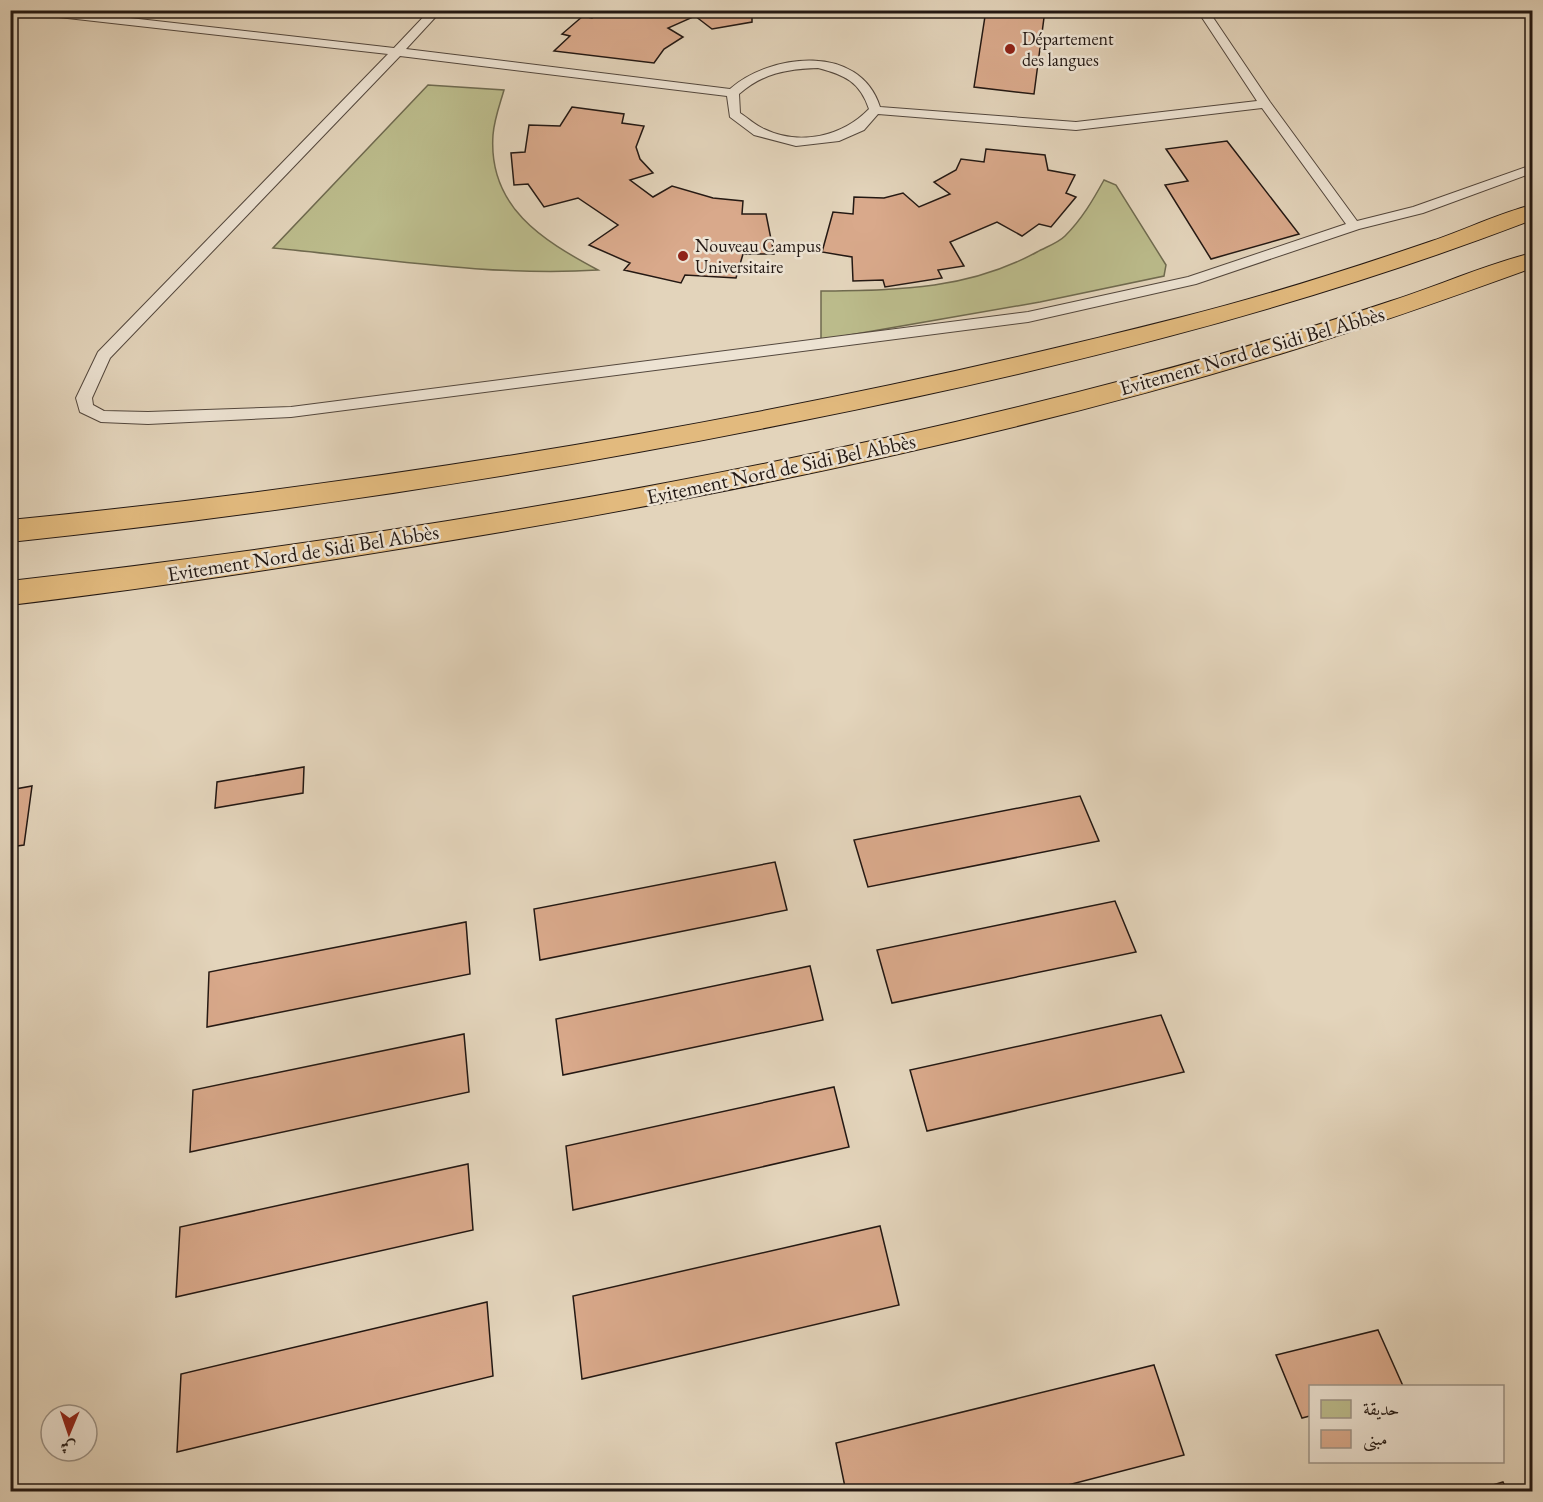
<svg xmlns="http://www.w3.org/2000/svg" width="1543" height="1502" viewBox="0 0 1543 1502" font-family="'EB Garamond',Amiri,serif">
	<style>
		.green { fill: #bbbb8b; stroke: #6f6a4f; stroke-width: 1.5 }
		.building { fill: #d9a98b; stroke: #231813; stroke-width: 1.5 }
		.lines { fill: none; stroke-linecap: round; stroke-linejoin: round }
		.service-casing { stroke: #53473d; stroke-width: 2 }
		.trunk-casing { stroke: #231813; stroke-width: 2 }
		.service { fill: #ede3d3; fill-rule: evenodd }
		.trunk { fill: #e2ba7e; fill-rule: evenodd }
		.poi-dot { fill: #8f2418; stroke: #ede3d3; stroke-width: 2 }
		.labels { text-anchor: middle; stroke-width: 5; stroke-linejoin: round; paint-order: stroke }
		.far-poi-label { font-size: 18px; fill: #231813; stroke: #ede3d3; text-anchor: start }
		.street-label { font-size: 21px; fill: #231813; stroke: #ede3d3 }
	</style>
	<rect width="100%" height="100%" fill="#e3d4bb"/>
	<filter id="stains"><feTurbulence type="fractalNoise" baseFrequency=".00333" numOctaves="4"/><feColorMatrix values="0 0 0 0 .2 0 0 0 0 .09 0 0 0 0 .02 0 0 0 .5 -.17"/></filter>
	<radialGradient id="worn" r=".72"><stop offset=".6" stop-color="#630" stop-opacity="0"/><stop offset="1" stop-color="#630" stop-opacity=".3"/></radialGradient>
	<!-- green -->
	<g class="green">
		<path d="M428 85 504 90C500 104 494 120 493 135 488 207 542 240 598 270 493 277 378 258 273 248Z"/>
		<path d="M1104 180 1116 185 1166 265 1164 276 1040 302 821 340V291C899 290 967 290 1037 252 1046 247 1058 243 1065 236 1082 219 1093 200 1104 180Z"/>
	</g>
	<!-- building -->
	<g class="building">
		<path d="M605 10H752V22L712 29 695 16 668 28 683 37 664 49 654 63 554 51 570 36 562 34 583 16 592 18Z"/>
		<path d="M986 10H1045L1034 94 974 87Z"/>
		<path d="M572 107 624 114 622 123 644 126 636 147 640 159 653 173 630 180 653 197 672 186 713 198 743 201 742 214H766L774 254H743L736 278 685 275 681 283 624 270 630 263 589 245 618 225 578 198 544 207 528 184 514 185 511 153 525 152 529 125 560 126Z"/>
		<path d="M1227 141 1299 234 1211 259 1165 185 1188 181 1166 149Z"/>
		<path d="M986 149 1045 155 1048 170 1075 175 1066 193 1076 197 1051 227 1039 224 1022 236 997 222 950 242 964 266 938 270 942 278 885 287 883 280 853 281 852 257 822 252 833 212 853 214 854 197 884 198 903 193 919 207 950 194 934 182 956 170 961 159 984 162Z"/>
		<path d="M304 767 303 793 215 808 217 782Z"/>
		<path d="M32 786 24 845 10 847V790Z"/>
		<path d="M1080 796 1099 841 868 887 854 840Z"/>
		<path d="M775 862 787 910 540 960 534 909Z"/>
		<path d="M1115 901 1136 952 892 1003 877 950Z"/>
		<path d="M466 922 470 974 207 1027 209 972Z"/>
		<path d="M810 966 823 1020 563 1075 556 1019Z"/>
		<path d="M1161 1015 1184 1072 927 1131 910 1070Z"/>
		<path d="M464 1034 469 1092 190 1152 193 1090Z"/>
		<path d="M834 1087 849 1147 573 1210 566 1146Z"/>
		<path d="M468 1164 473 1230 176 1297 180 1227Z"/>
		<path d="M880 1226 899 1305 582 1379 573 1296Z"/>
		<path d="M487 1302 493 1376 177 1452 181 1374Z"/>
		<path d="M1378 1330 1403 1386H1310V1416L1302 1418 1276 1355Z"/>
		<path d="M1154 1365 1184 1455 1041 1492H846L836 1443Z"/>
		<path d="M1503 1482 1508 1492H1470Z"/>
	</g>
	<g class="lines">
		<defs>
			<path id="service" d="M18 10H59L394 48 430 10H442L406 49 730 89C771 53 860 43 880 107L1076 122 1257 101 1197 10H1208L1270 102 1357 221 1413 207 1532 165V173L1423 213 1359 229 1196 284 1028 322 291 417 148 424 101 422 80 412 76 398 98 352 388 54 23 13ZM400 56 727 96 730 117 754 135 796 146 839 141 864 130 878 114 1076 130 1262 108 1346 224 1188 277 1028 312 291 407 148 412 104 411 93 405 92 398 110 358ZM818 68C845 75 860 82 869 109 842 137 799 146 764 129 755 125 748 118 740 113L739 94C763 73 787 69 818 68Z"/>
			<g id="trunk">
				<path d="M1532 205V220C1295 311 1049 371 800 421 539 474 276 514 10 542V520C405 481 798 415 1182 317 1265 296 1347 270 1429 242 1463 231 1497 214 1532 205Z"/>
				<path d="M1532 253V268C1449 298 1365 328 1280 354 1027 431 768 486 507 531 342 559 177 585 10 605V581C388 537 768 475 1136 377 1222 355 1307 329 1391 301 1438 286 1484 265 1532 253Z"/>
			</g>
		</defs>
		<!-- service casing -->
		<use href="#service" class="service-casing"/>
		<!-- trunk casing -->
		<use href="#trunk" class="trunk-casing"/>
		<!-- service -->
		<use href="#service" class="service"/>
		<!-- trunk -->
		<use href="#trunk" class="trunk"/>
	</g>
	<!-- markers -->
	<g class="poi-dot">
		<circle cx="1010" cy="49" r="6"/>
		<circle cx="683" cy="256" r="6"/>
	</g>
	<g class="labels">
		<!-- far-poi labels -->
		<g class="far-poi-label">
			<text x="1022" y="45">Département<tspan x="1022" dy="21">des langues</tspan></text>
			<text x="695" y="252">Nouveau Campus<tspan x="695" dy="21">Universitaire</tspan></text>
		</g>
		<!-- street labels -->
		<g class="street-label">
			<text transform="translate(1252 351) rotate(-16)" y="7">Evitement Nord de Sidi Bel Abbès</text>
			<text transform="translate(781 469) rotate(-12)" y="7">Evitement Nord de Sidi Bel Abbès</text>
			<text transform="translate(303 553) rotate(-9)" y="7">Evitement Nord de Sidi Bel Abbès</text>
		</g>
	</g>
	<!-- margin -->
	<rect width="1543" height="1502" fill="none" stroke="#e3d4bb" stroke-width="36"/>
	<rect x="12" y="12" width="1519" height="1478" fill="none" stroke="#231813" stroke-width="3"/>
	<rect x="18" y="18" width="1507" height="1466" fill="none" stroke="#231813" stroke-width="1.5"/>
	<!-- legend -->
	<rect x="1309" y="1385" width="195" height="78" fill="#ede3d3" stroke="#9c9286" stroke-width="1.5"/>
	<rect x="1321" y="1400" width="30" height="18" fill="#bbbb8b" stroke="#9c9286" stroke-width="1.5"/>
	<text x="1363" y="1415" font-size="18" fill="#231813">حديقة</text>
	<rect x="1321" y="1430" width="30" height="18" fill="#d9a98b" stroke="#9c9286" stroke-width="1.5"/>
	<text x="1363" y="1445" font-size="18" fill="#231813">مبنى</text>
	<!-- north arrow -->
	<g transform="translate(69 1433) rotate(182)"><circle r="28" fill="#ede3d3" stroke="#9c9286" stroke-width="1.5"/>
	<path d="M0-4.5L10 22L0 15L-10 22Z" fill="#8f2418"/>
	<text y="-9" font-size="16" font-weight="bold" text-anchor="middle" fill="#231813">ش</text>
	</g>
	<rect width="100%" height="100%" filter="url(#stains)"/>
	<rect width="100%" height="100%" fill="url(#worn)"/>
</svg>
